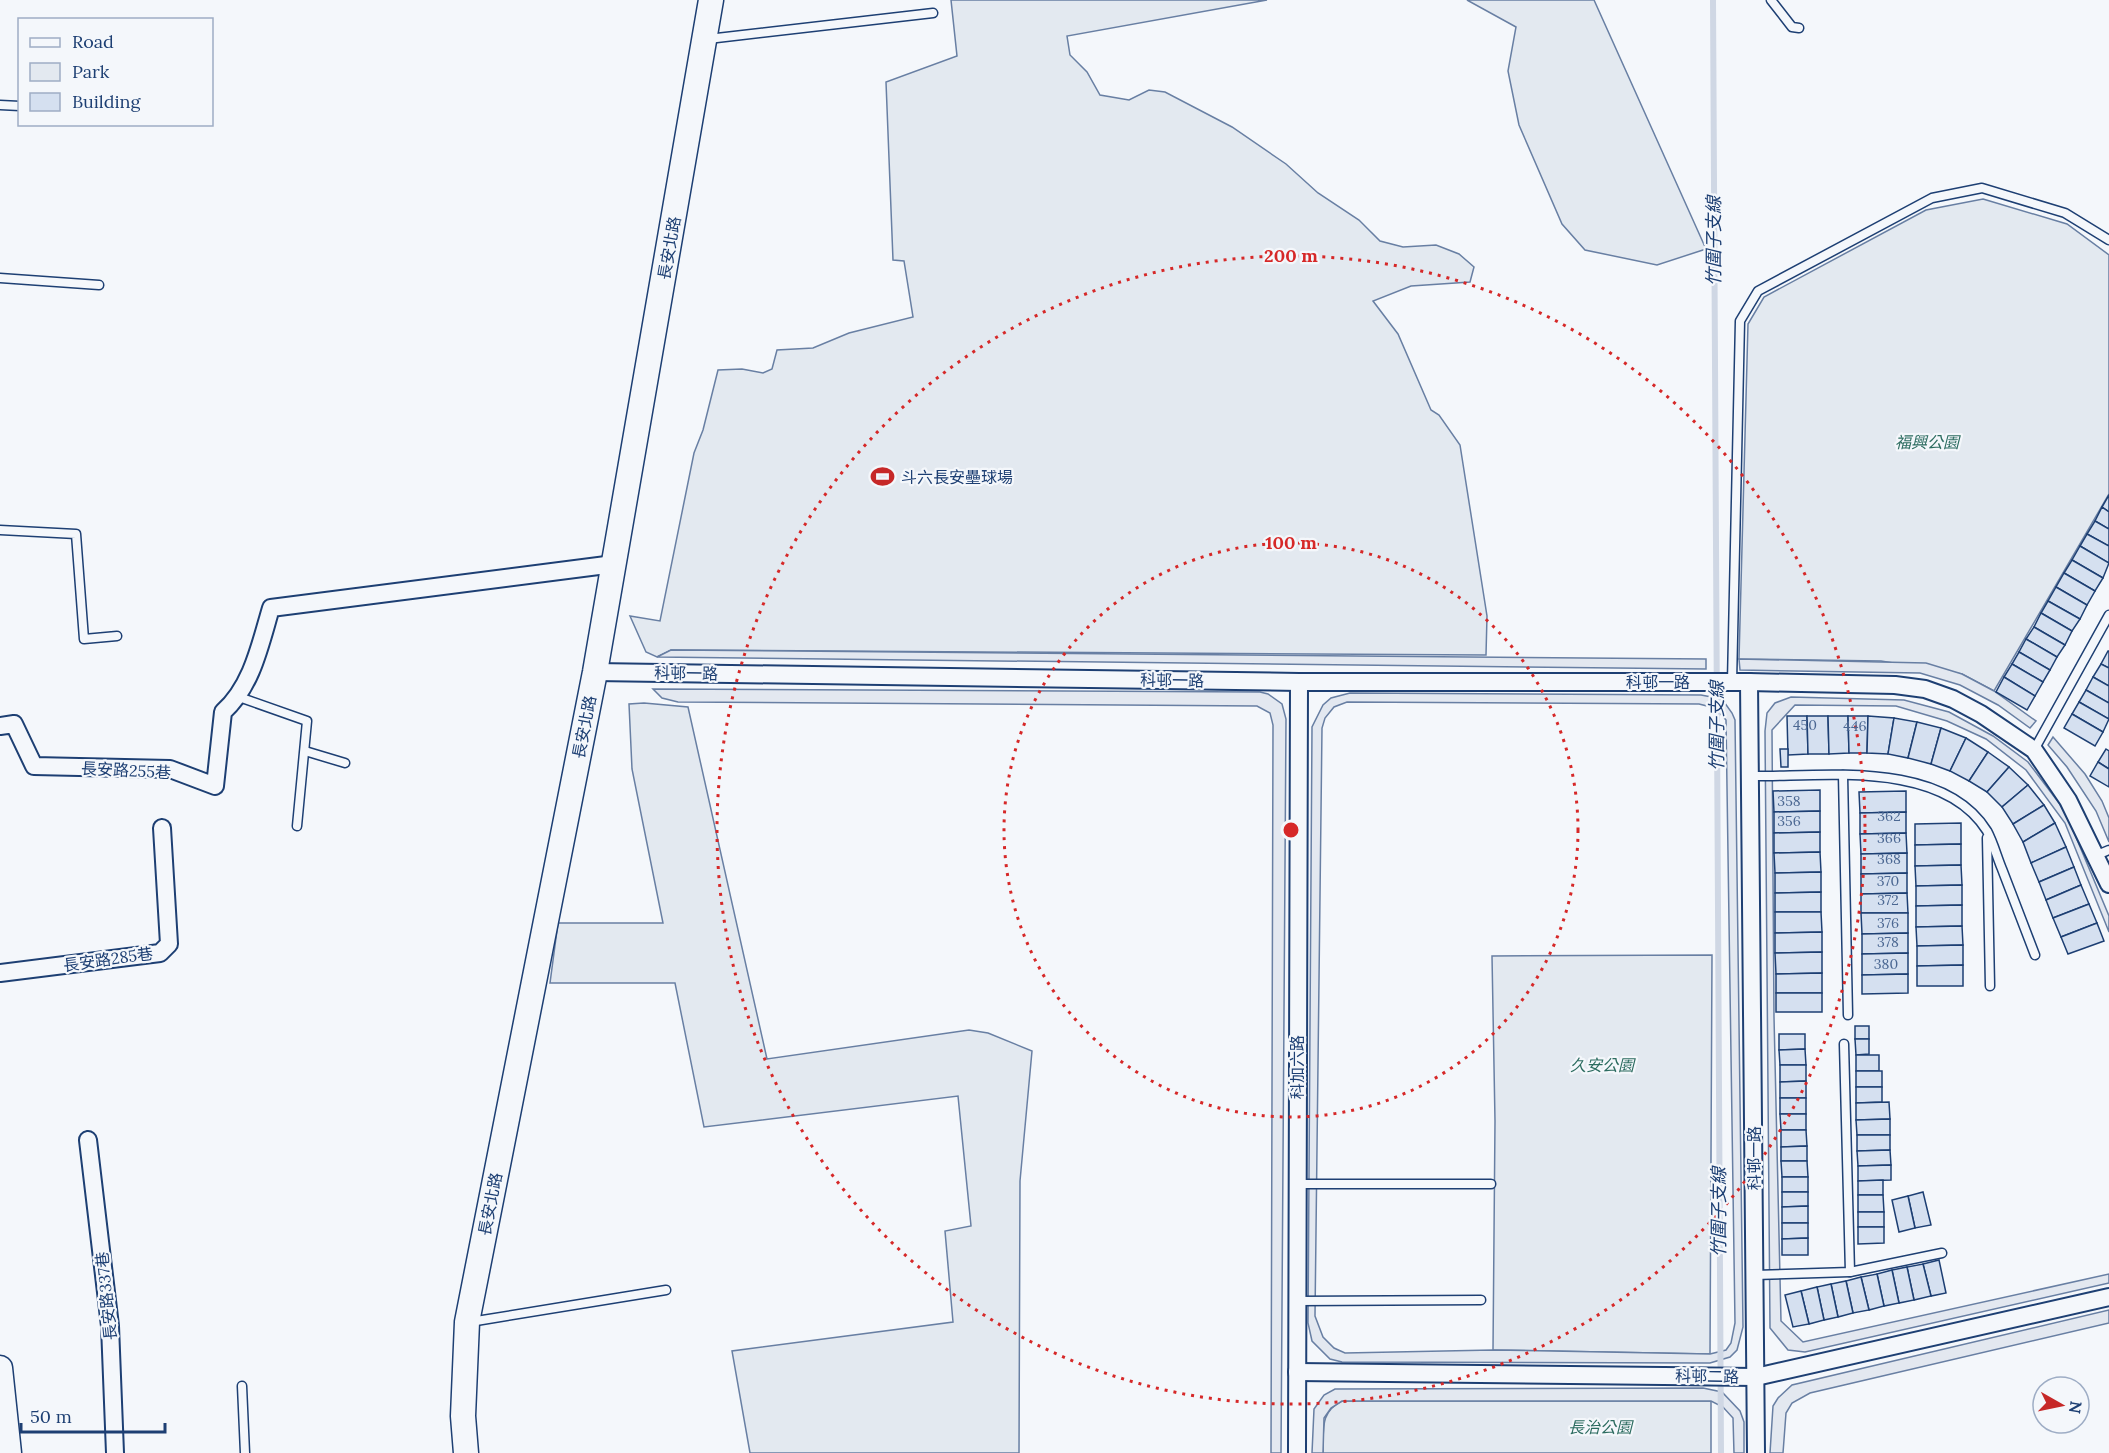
<svg xmlns="http://www.w3.org/2000/svg" width="2109" height="1453" viewBox="0 0 2109 1453" font-family="Lora,'Noto Sans TC',serif">
	<style>
		.green { fill: #e3e9f0; stroke: #687fa3; stroke-width: 1.5 }
		.parking { fill: #e3e8f0; stroke: #687fa3; stroke-width: 1.5; fill-rule: evenodd }
		.lines { fill: none; stroke-linecap: round; stroke-linejoin: round }
		.stream { stroke: #cfd7e4; stroke-width: 6 }
		.building { fill: #d5e0f0; stroke: #1d3f73; stroke-width: 1.5 }
		.lane-casing { stroke: #1d3f73; stroke-width: 11 }
		.street-casing { stroke: #1d3f73; stroke-width: 20 }
		.secondary-casing { stroke: #1d3f73; stroke-width: 27 }
		.lane { stroke: #f4f7fb; stroke-width: 8 }
		.street { stroke: #f4f7fb; stroke-width: 16 }
		.secondary { stroke: #f4f7fb; stroke-width: 24 }
		.ring { fill: none; stroke: #d62828; stroke-width: 3; stroke-dasharray: 3 6 }
		.labels { text-anchor: middle; stroke-width: 4.5; stroke-linejoin: round; paint-order: stroke }
		.number-label { font-size: 14px; fill: #4b6792 }
		.street-label { font-size: 16px; fill: #1d3f73; stroke: #f4f7fb }
		.park-label { font-size: 16px; font-style: italic; fill: #2c6c60; stroke: #f4f7fb }
		.poi-label { font-size: 16px; fill: #1d3f73; stroke: #f4f7fb; text-anchor: start }
		.water-label { font-size: 18px; font-style: italic; fill: #1d3f73; stroke: #f4f7fb }
		.centre { fill: #d62828; stroke: #f4f7fb; stroke-width: 3 }
		.ring-label { font-size: 18px; text-anchor: middle; font-weight: bold; fill: #d62828; stroke: #f4f7fb; stroke-width: 4.5; stroke-linejoin: round; paint-order: stroke }
	</style>
	<rect width="100%" height="100%" fill="#f4f7fb"/>
	<!-- green -->
	<g class="green">
		<path d="M951 0H1267L1067 36 1070 55 1087 72 1100 95 1129 100 1149 90 1165 92 1232 127 1286 164 1318 193 1359 220 1380 241 1403 247 1436 245 1459 254 1474 267 1470 282 1411 286 1373 301 1398 334 1431 410 1439 415 1460 445 1487 616 1486 655 671 650 657 657 646 652 630 616 660 621 694 453 703 430 718 370 742 369 763 373 772 369 777 350 813 348 849 333 913 317 904 261 893 260 886 82 957 56Z"/>
		<path d="M1467 0H1594L1706 249 1657 265 1585 250 1562 224 1519 125 1508 71 1516 27Z"/>
		<path d="M1983 199 2067 224 2109 255V494L1994 691 1962 674 1881 661 1739 659 1748 324 1764 297 1926 210Z"/>
		<path d="M644 703 688 707 767 1059 969 1030 988 1033 1032 1051 1020 1181 1019 1453H750L732 1351 953 1322 945 1231 971 1226 958 1096 704 1127 675 983H550L558 923H663L632 769 629 704Z"/>
		<path d="M1712 955 1710 1354 1493 1350 1495 1121 1492 956Z"/>
		<path d="M1342 1401H1711V1453H1323C1324 1431 1319 1412 1342 1401Z"/>
	</g>
	<!-- parking -->
	<g class="parking">
		<path d="M671 650 1706 659V669L657 657Z"/>
		<path d="M1739 659 1926 663 1962 674 1994 691 2036 721 2030 728 1998 705 1960 685 1920 673 1740 670Z"/>
		<path d="M653 689 1260 692 1268 694 1282 704 1286 719 1281 1453H1271L1273 725 1270 713 1257 706 678 702 662 698Z"/>
		<path d="M1350 693 1701 695 1722 699 1732 713 1735 720 1743 1327 1737 1350 1730 1357 1710 1363 1342 1362 1330 1359 1312 1341 1308 1323 1312 727 1323 705 1331 698ZM1347 702 1699 704 1715 708 1726 720 1735 1323 1731 1343 1726 1350 1710 1354 1493 1350 1345 1353 1334 1348 1323 1337 1315 1316 1322 728 1325 718 1334 707Z"/>
		<path d="M1791 697 1904 700 1949 712 1993 736 2028 762 2065 811 2109 916V932L2065 823 2026 770 1986 739 1947 721 1896 706 1795 705 1772 730 1774 1017 1781 1321 1803 1342 2109 1274V1283L1805 1352 1788 1350 1770 1328 1765 731 1767 713 1775 703Z"/>
		<path d="M2053 737 2085 774 2102 801 2109 818V842L2096 811 2067 767 2048 745Z"/>
		<path d="M2109 1310V1323L1810 1393 1792 1403 1786 1413 1783 1453H1770L1773 1406 1778 1398 1792 1385Z"/>
		<path d="M1703 1388 1722 1392 1740 1411 1744 1422V1453H1734L1733 1418 1723 1407 1711 1401H1342L1331 1408 1324 1418 1323 1453H1312L1314 1409 1324 1395 1335 1389Z"/>
	</g>
	<g class="lines">
		<!-- stream -->
		<path class="stream" d="M1713 0 1721 1453"/>
	</g>
	<!-- building -->
	<g class="building">
		<path d="M2109 495V512L2102 507Z"/>
		<path d="M2102 507 2109 512V529L2095 521Z"/>
		<path d="M2095 521 2109 529V546L2087 534Z"/>
		<path d="M2087 534 2109 546V563L2080 546Z"/>
		<path d="M2080 546 2109 563 2103 578 2072 560Z"/>
		<path d="M2072 560 2103 578 2095 591 2064 573Z"/>
		<path d="M2064 573 2095 591 2087 605 2056 587Z"/>
		<path d="M2056 587 2087 605 2080 619 2048 601Z"/>
		<path d="M2048 601 2080 619 2072 631 2041 613Z"/>
		<path d="M2041 613 2072 631 2065 645 2034 627Z"/>
		<path d="M2034 627 2065 645 2057 657 2026 639Z"/>
		<path d="M2026 639 2057 657 2050 670 2019 652Z"/>
		<path d="M2108 651H2109V668L2101 664Z"/>
		<path d="M2019 652 2050 670 2043 682 2012 664Z"/>
		<path d="M2012 664 2043 682 2035 696 2004 677Z"/>
		<path d="M2101 664 2109 668V686L2093 677Z"/>
		<path d="M2004 677 2035 696 2027 710 1996 692Z"/>
		<path d="M2093 677 2109 686V703L2086 690Z"/>
		<path d="M2086 690 2109 703V719L2079 702Z"/>
		<path d="M2079 702 2109 719 2103 732 2072 714Z"/>
		<path d="M2072 714 2103 732 2095 746 2064 728Z"/>
		<path d="M1787 716H1807L1808 754 1788 755Z"/>
		<path d="M1807 716H1828L1829 754H1808Z"/>
		<path d="M1828 716H1848L1849 753 1829 754Z"/>
		<path d="M1848 716H1868L1867 753H1849Z"/>
		<path d="M1868 716 1894 718 1888 754 1867 753Z"/>
		<path d="M1894 718 1917 722 1908 758 1888 754Z"/>
		<path d="M1917 722 1941 728 1931 764 1908 758Z"/>
		<path d="M1941 728 1966 738 1950 771 1931 764Z"/>
		<path d="M1966 738 1988 752 1969 781 1950 771Z"/>
		<path d="M1780 749H1788V767H1781Z"/>
		<path d="M2106 749 2109 751V769L2098 762Z"/>
		<path d="M1988 752 2009 767 1987 792 1969 781Z"/>
		<path d="M2098 762 2109 769V787L2090 776Z"/>
		<path d="M2009 767 2028 785 2002 807 1987 792Z"/>
		<path d="M2028 785 2044 805 2013 824 2002 807Z"/>
		<path d="M1820 790V811L1774 812 1773 791Z"/>
		<path d="M1906 791V812L1860 813 1859 792Z"/>
		<path d="M2044 805 2055 823 2023 842 2013 824Z"/>
		<path d="M1820 811V832L1774 833V812Z"/>
		<path d="M1906 812V833L1860 834V813Z"/>
		<path d="M1961 823V844L1915 845V824Z"/>
		<path d="M2055 823 2066 847 2031 863 2023 842Z"/>
		<path d="M1820 832V852L1774 853V833Z"/>
		<path d="M1906 833 1907 853 1861 854 1860 834Z"/>
		<path d="M1961 844V865L1915 866V845Z"/>
		<path d="M2066 847 2074 867 2039 882 2031 863Z"/>
		<path d="M1820 852 1821 872 1775 873 1774 853Z"/>
		<path d="M1907 853V873L1861 874V854Z"/>
		<path d="M1961 865 1962 885 1916 886 1915 866Z"/>
		<path d="M2074 867 2081 885 2046 900 2039 882Z"/>
		<path d="M1821 872V892L1775 893V873Z"/>
		<path d="M1907 873V893L1861 894V874Z"/>
		<path d="M1962 885V905L1916 906V886Z"/>
		<path d="M2081 885 2089 904 2053 918 2046 900Z"/>
		<path d="M1821 892V912H1775V893Z"/>
		<path d="M1907 893 1908 913H1861V894Z"/>
		<path d="M2089 904 2097 923 2061 937 2053 918Z"/>
		<path d="M1962 905V926L1916 927V906Z"/>
		<path d="M1775 912H1821L1822 932 1775 933Z"/>
		<path d="M1861 913H1908V933L1862 934Z"/>
		<path d="M2097 923 2104 941 2068 954 2061 937Z"/>
		<path d="M1962 926 1963 945 1917 946 1916 927Z"/>
		<path d="M1822 932V952L1775 953V933Z"/>
		<path d="M1908 933V953L1862 954V934Z"/>
		<path d="M1963 945V965L1917 966V946Z"/>
		<path d="M1822 952V973L1776 974 1775 953Z"/>
		<path d="M1908 953V974L1862 975V954Z"/>
		<path d="M1963 965V986H1917V966Z"/>
		<path d="M1822 973V993H1776V974Z"/>
		<path d="M1908 974V993L1862 994V975Z"/>
		<rect x="1776" y="993" width="46" height="19"/>
		<rect x="1855" y="1026" width="14" height="13"/>
		<path d="M1779 1034H1805V1049L1779 1050Z"/>
		<path d="M1855 1039H1869V1054L1856 1055Z"/>
		<path d="M1805 1049 1806 1065H1780L1779 1050Z"/>
		<rect x="1856" y="1055" width="23" height="16"/>
		<path d="M1780 1065H1806V1081L1780 1082Z"/>
		<rect x="1856" y="1071" width="26" height="16"/>
		<path d="M1806 1081V1098H1780V1082Z"/>
		<path d="M1856 1087H1882V1102L1856 1103Z"/>
		<rect x="1780" y="1098" width="26" height="16"/>
		<path d="M1889 1102 1890 1119 1856 1120V1103Z"/>
		<path d="M1780 1114H1806V1130H1781Z"/>
		<path d="M1890 1119V1135H1857L1856 1120Z"/>
		<path d="M1781 1130H1806L1807 1146 1781 1147Z"/>
		<path d="M1857 1135H1890V1150L1857 1151Z"/>
		<path d="M1807 1146V1161H1781V1147Z"/>
		<path d="M1890 1150 1891 1165 1858 1166 1857 1151Z"/>
		<path d="M1781 1161H1807L1808 1177H1782Z"/>
		<path d="M1891 1165V1180L1858 1181V1166Z"/>
		<rect x="1782" y="1177" width="26" height="15"/>
		<path d="M1883 1180V1195H1858V1181Z"/>
		<path d="M1782 1192H1808V1206L1782 1207Z"/>
		<path d="M1923 1192 1931 1225 1915 1228 1908 1196Z"/>
		<path d="M1858 1195H1883L1884 1212H1858Z"/>
		<path d="M1908 1196 1915 1228 1899 1232 1892 1200Z"/>
		<path d="M1808 1206V1223H1782V1207Z"/>
		<rect x="1858" y="1212" width="26" height="15"/>
		<path d="M1782 1223H1808V1238L1782 1239Z"/>
		<path d="M1858 1227H1884V1243L1858 1244Z"/>
		<path d="M1808 1238V1255H1782V1239Z"/>
		<path d="M1939 1260 1946 1293 1931 1296 1923 1264Z"/>
		<path d="M1923 1264 1931 1296 1914 1300 1907 1267Z"/>
		<path d="M1907 1267 1914 1300 1899 1303 1892 1270Z"/>
		<path d="M1892 1270 1899 1303 1884 1306 1877 1274Z"/>
		<path d="M1877 1274 1884 1306 1869 1310 1861 1277Z"/>
		<path d="M1861 1277 1869 1310 1853 1313 1846 1281Z"/>
		<path d="M1846 1281 1853 1313 1838 1317 1831 1284Z"/>
		<path d="M1831 1284 1838 1317 1824 1320 1817 1287Z"/>
		<path d="M1817 1287 1824 1320 1809 1324 1801 1291Z"/>
		<path d="M1801 1291 1809 1324 1793 1327 1785 1295Z"/>
	</g>
	<g class="lines">
		<defs>
			<g id="lane">
				<path d="M1771 0 1792 27 1799 28"/>
				<path d="M708 39 933 13"/>
				<path d="M0 105 20 106"/>
				<path d="M0 278 99 285"/>
				<path d="M0 530 76 534 84 639 117 636"/>
				<path d="M1732 682 1740 321 1758 291 1932 198 1982 188 2065 213 2109 240"/>
				<path d="M239 697 307 721 297 826"/>
				<path d="M2034 750 2109 615"/>
				<path d="M305 751 345 763"/>
				<path d="M1843 775 1848 1015"/>
				<path d="M1751 776C1822 777 1942 759 1987 831 1993 842 1997 857 2002 869 2013 898 2024 926 2035 955"/>
				<path d="M1987 838 1990 986"/>
				<path d="M2097 855 2109 850"/>
				<path d="M1844 1044 1850 1272"/>
				<path d="M1297 1184H1491"/>
				<path d="M1755 1275 1850 1272 1942 1253"/>
				<path d="M1297 1301 1481 1300"/>
				<path d="M470 1322 666 1290"/>
				<path d="M242 1386 245 1453"/>
			</g>
			<g id="street">
				<path d="M595 672 1299 682H1749L1895 685 1925 689 1953 699 1981 714 2034 750 2068 800 2109 884"/>
				<path d="M1749 682 1756 1453"/>
				<path d="M0 726 14 724 34 766 170 769 215 786 223 712C252 686 260 645 271 608L614 564"/>
				<path d="M0 973 160 953 169 944 162 828"/>
				<path d="M88 1140 110 1326 115 1453"/>
				<path d="M1297 1372 1756 1377 2109 1297"/>
				<path d="M1297 1453 1299 682"/>
			</g>
			<g id="secondary">
				<path d="M0 1368 9 1453"/>
				<path d="M466 1453 463 1416 467 1322 595 672 711 0"/>
			</g>
		</defs>
		<!-- lane casing -->
		<use href="#lane" class="lane-casing"/>
		<!-- street casing -->
		<use href="#street" class="street-casing"/>
		<!-- secondary casing -->
		<use href="#secondary" class="secondary-casing"/>
		<!-- lane -->
		<use href="#lane" class="lane"/>
		<!-- street -->
		<use href="#street" class="street"/>
		<!-- secondary -->
		<use href="#secondary" class="secondary"/>
	</g>
	<!-- distance rings -->
	<g class="ring">
		<circle cx="1291" cy="830" r="287"/>
		<circle cx="1291" cy="830" r="574"/>
	</g>
	<!-- icons -->
	<defs>
		<symbol id="stadium-bare" viewBox="-9 -9 18 18"><path d="M0-5a6.5 5 0 1 0 0 10a6.5 5 0 1 0 0-10ZM-3.5-1.8h7v3.6h-7Z" fill="#c62828" stroke="#f4f7fb" stroke-width="2.5" paint-order="stroke"/></symbol>
	</defs>
	<g fill-rule="evenodd">
		<use href="#stadium-bare" x="866" y="460" width="33" height="33"/>
	</g>
	<g class="labels">
		<!-- number labels -->
		<g class="number-label">
			<text x="1805" y="730">450</text>
			<text x="1855" y="731">446</text>
			<text x="1789" y="806">358</text>
			<text x="1889" y="821">362</text>
			<text x="1789" y="826">356</text>
			<text x="1889" y="843">366</text>
			<text x="1889" y="864">368</text>
			<text x="1888" y="886">370</text>
			<text x="1888" y="905">372</text>
			<text x="1888" y="928">376</text>
			<text x="1888" y="947">378</text>
			<text x="1886" y="969">380</text>
		</g>
		<!-- street labels -->
		<g class="street-label">
			<text transform="translate(669 248) rotate(-80)" y="6">長安北路</text>
			<text transform="translate(686 673) rotate(1)" y="6">科邨一路</text>
			<text transform="translate(1172 680) rotate(1)" y="6">科邨一路</text>
			<text x="1658" y="688">科邨一路</text>
			<text transform="translate(584 727) rotate(-79)" y="6">長安北路</text>
			<text transform="translate(126 770) rotate(3)" y="6">長安路255巷</text>
			<text transform="translate(108 959) rotate(-8)" y="6">長安路285巷</text>
			<text transform="translate(1297 1067) rotate(-90)" y="6">科加六路</text>
			<text transform="translate(1754 1158) rotate(-90)" y="6">科邨一路</text>
			<text transform="translate(490 1204) rotate(-79)" y="6">長安北路</text>
			<text transform="translate(106 1296) rotate(-96)" y="6">長安路337巷</text>
			<text transform="translate(1707 1376) rotate(1)" y="6">科邨二路</text>
		</g>
		<!-- park labels -->
		<g class="park-label">
			<text x="1927" y="448">福興公園</text>
			<text x="1602" y="1071">久安公園</text>
			<text x="1600" y="1433">長治公園</text>
		</g>
		<!-- poi labels -->
		<g class="poi-label">
			<text x="901" y="483">斗六長安壘球場</text>
		</g>
		<!-- water labels -->
		<g class="water-label">
			<text transform="translate(1714 241) rotate(-90)" y="6">竹圍子支線</text>
			<text transform="translate(1717 726) rotate(-90)" y="6">竹圍子支線</text>
			<text transform="translate(1719 1212) rotate(-90)" y="6">竹圍子支線</text>
		</g>
	</g>
	<circle cx="1291" cy="830" r="9" class="centre"/>
	<g class="ring-label">
		<text x="1291" y="262">200 m</text>
		<text x="1291" y="549">100 m</text>
	</g>
	<!-- legend -->
	<rect x="18" y="18" width="195" height="108" fill="#f4f7fb" stroke="#9eadc5" stroke-width="1.5"/>
	<rect x="30" y="38" width="30" height="9" fill="#f4f7fb" stroke="#9eadc5" stroke-width="1.5"/>
	<text x="72" y="48" font-size="18" fill="#1d3f73">Road</text>
	<rect x="30" y="63" width="30" height="18" fill="#e3e9f0" stroke="#9eadc5" stroke-width="1.5"/>
	<text x="72" y="78" font-size="18" fill="#1d3f73">Park</text>
	<rect x="30" y="93" width="30" height="18" fill="#d5e0f0" stroke="#9eadc5" stroke-width="1.5"/>
	<text x="72" y="108" font-size="18" fill="#1d3f73">Building</text>
	<!-- north arrow -->
	<g transform="translate(2061 1405) rotate(99)"><circle r="28" fill="#f4f7fb" stroke="#9eadc5" stroke-width="1.5"/>
	<path d="M0-4.5L10 22L0 15L-10 22Z" fill="#c62828"/>
	<text y="-9" font-size="16" font-weight="bold" text-anchor="middle" fill="#1d3f73">N</text>
	</g>
	<!-- scale -->
	<path d="M21 1423v9h144v-9" fill="none" stroke="#1d3f73" stroke-width="3"/>
	<text x="30" y="1423" font-size="18" fill="#1d3f73" stroke="#f4f7fb" stroke-width="4.5" paint-order="stroke">50 m</text>
</svg>
